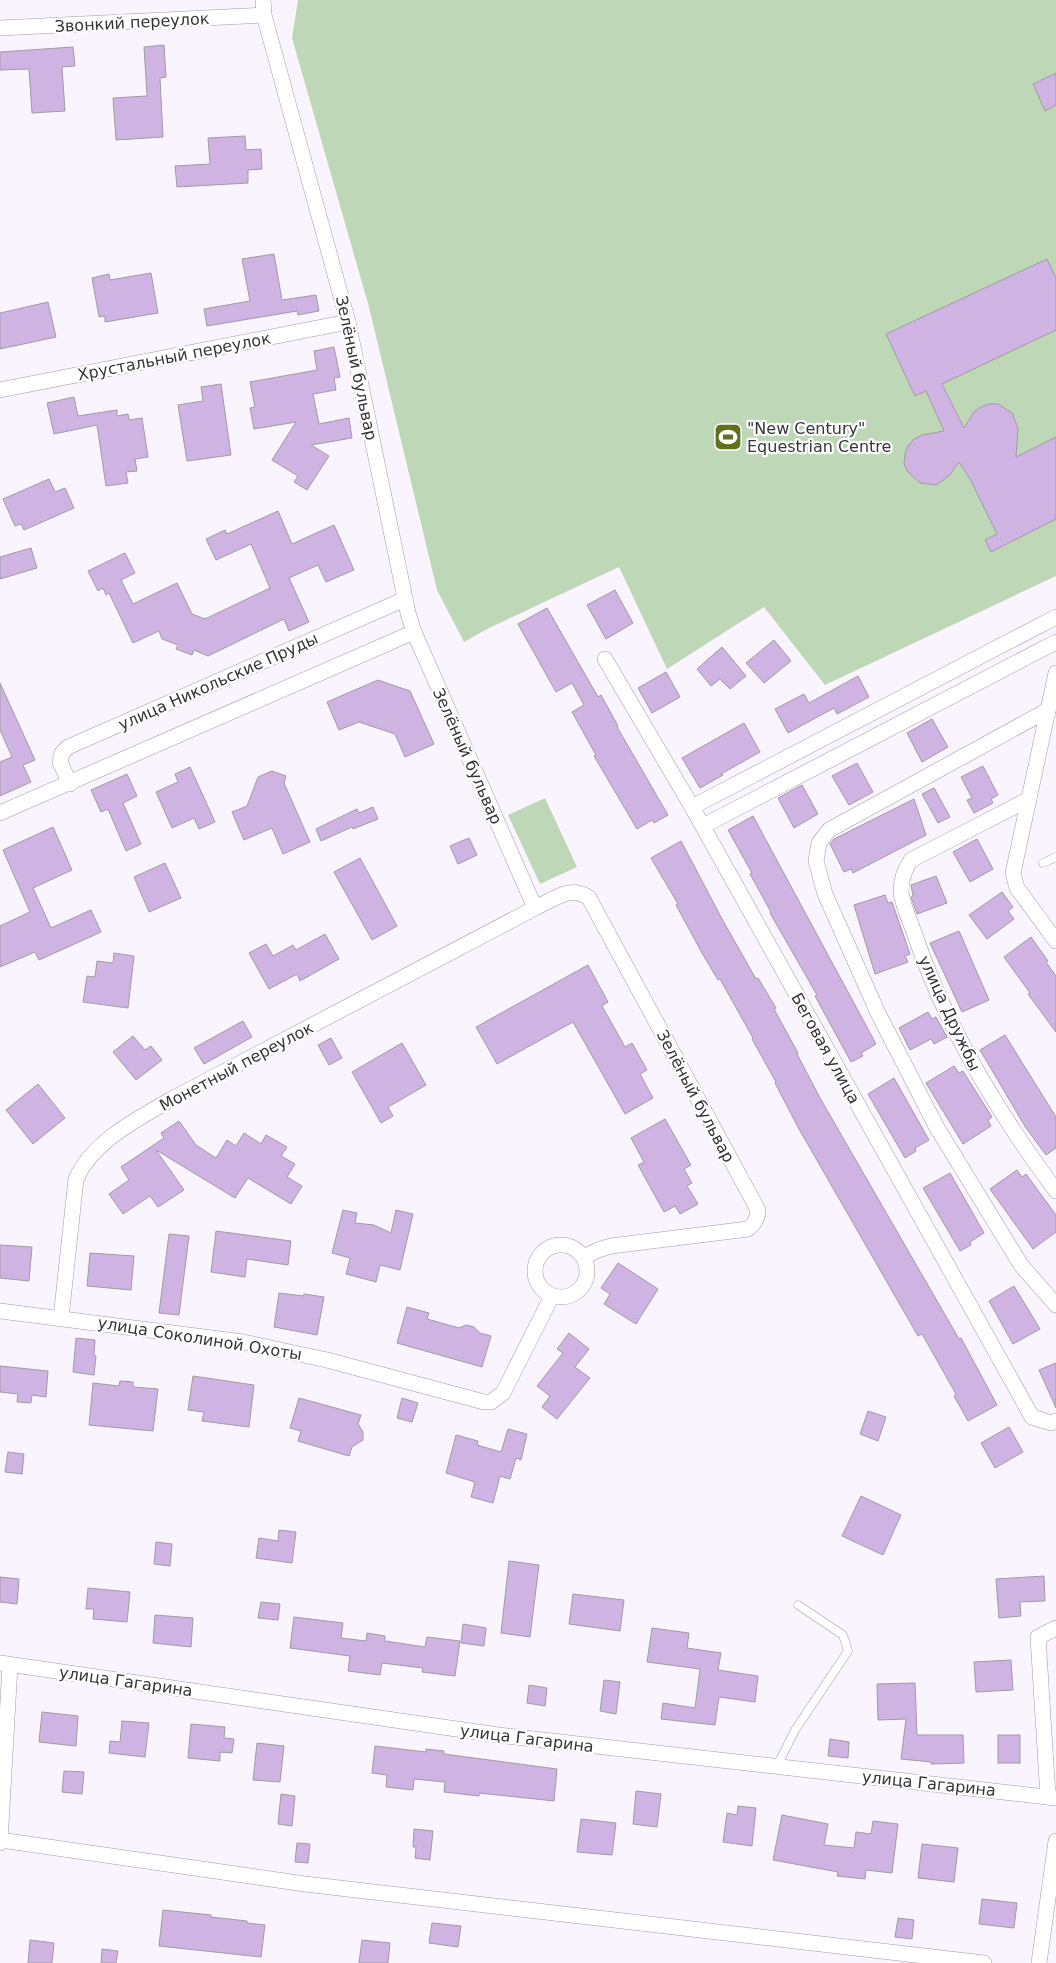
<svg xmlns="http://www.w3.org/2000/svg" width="1056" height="1963" viewBox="0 0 1056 1963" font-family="'DejaVu Sans',sans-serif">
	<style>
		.green { fill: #bed7b7 }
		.building { fill: #cfb3e2; stroke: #a09ba5 }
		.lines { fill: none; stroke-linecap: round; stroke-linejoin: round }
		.lane-casing { stroke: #a09aa4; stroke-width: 9 }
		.street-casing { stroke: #a09aa4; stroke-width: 16 }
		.lane { stroke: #fff; stroke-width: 8 }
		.street { stroke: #fff; stroke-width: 15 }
		.labels { text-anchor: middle; stroke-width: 4.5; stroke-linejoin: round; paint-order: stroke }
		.street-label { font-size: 16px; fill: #363438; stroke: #fff }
		.poi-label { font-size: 16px; fill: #363438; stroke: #fff; text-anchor: start }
	</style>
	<rect width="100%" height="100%" fill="#faf4ff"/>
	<!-- green -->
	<g class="green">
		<path d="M298 0H1056V576L825 685 764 607 667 669 619 567 489 628 464 642 437 590 369 307 292 38Z"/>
		<path d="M545 798 577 867 540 884 508 815Z"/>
	</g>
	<!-- building -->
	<g class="building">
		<path d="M164 45 166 77 160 78 163 137 116 140 113 98 147 96 144 47Z"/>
		<path d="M73 47 75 66 62 67 65 111 32 113 29 69 0 70V52Z"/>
		<path d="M1056 73V105L1045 111 1033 84Z"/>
		<path d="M245 136 246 150 261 149 262 169 248 170V183L177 187 175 166 210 164 208 138Z"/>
		<path d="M274 254 282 300 316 295 319 311 298 315 297 311 207 326 204 309 250 301 242 259Z"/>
		<path d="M1047 259 1056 278V330L942 384 964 428 974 412 981 407 989 404H998L1012 413 1018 428 1016 457 1056 437V519L991 552 985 540 997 534 970 479 959 462 949 476 936 485 920 483 907 471 904 463 905 454 908 446 914 439 922 435 944 431 926 391 915 396 886 334Z"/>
		<path d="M151 273 158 313 105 322V316L99 317 92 278 109 274 110 280Z"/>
		<path d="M48 302 56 337 0 349V313Z"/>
		<path d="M334 347 340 377 334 378 336 390 313 394 319 424 349 418 352 438 311 445 329 456 307 490 294 482 298 476 272 460 296 422 254 429 250 408 255 407 250 382 317 370 314 351Z"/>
		<path d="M221 384 231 455 187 461 178 405 203 401 201 387Z"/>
		<path d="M74 397 78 416 117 410V416L128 414 129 420 142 418 148 457 135 459 137 471 126 472 128 483 106 486 97 425 54 434 47 403Z"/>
		<path d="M49 479 55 492 65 488 74 508 24 530 21 524 15 526 3 499Z"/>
		<path d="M278 511 292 544 334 525 354 570 326 582 318 565 289 578 309 622 289 631 284 619 208 656 194 650 192 655 176 649 178 645 162 639 159 631 133 643 109 593 106 595 103 588 98 591 88 571 125 553 135 573 121 580 133 604 177 583 192 614 205 619 270 588 251 544 216 560 206 539 225 530 227 534Z"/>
		<path d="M31 548 37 568 0 579V557Z"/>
		<path d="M615 590 633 623 606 639 587 605Z"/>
		<path d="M547 608 598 697 601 695 618 726 617 727 668 815 654 823 652 820 637 829 594 756 596 755 572 712 584 705 572 683 556 692 518 624Z"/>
		<path d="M774 640 791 661 764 683 746 663Z"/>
		<path d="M722 647 746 676 730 689 720 679 711 686 697 669Z"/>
		<path d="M666 672 680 697 652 713 638 688Z"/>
		<path d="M858 676 869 697 837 714 834 708 788 733 775 709 804 694 809 703Z"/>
		<path d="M378 680 410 691 434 744 405 757 395 734 359 722 339 730 327 702Z"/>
		<path d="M0 683 35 760 23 765 31 782 0 796V762L12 757 0 730Z"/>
		<path d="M932 719 948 747 922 762 907 733Z"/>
		<path d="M744 723 760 752 721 774 723 775 700 788 682 758Z"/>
		<path d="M857 763 873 792 849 805 832 776Z"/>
		<path d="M983 766 998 795 991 799 993 803 974 813 967 800 972 798 961 777Z"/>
		<path d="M190 767 215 822 199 829 194 818 172 828 156 792 178 782 175 774Z"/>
		<path d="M272 771 286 776 284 783 310 842 283 854 272 828 244 840 232 812 247 806 258 777Z"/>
		<path d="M127 774 137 796 123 803 141 844 126 851 108 809 101 812 91 790Z"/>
		<path d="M802 785 818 814 794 828 778 798Z"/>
		<path d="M934 788 950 817 938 823 922 794Z"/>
		<path d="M914 799 926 835 853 873 851 869 844 872 830 844 834 839Z"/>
		<path d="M373 807 378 819 353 829 352 827 321 841 316 829 357 809 359 813Z"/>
		<path d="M753 816 876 1044 861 1053 863 1056 851 1062 815 996 817 995 770 913 771 912 750 874 752 873 728 830Z"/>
		<path d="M53 827 72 870 33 888 51 928 91 910 101 932 39 960 35 952 0 967V926L30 912 3 850Z"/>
		<path d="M469 838 477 855 458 864 450 846Z"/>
		<path d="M977 839 993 869 970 882 953 852Z"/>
		<path d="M681 841 722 919 756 979 758 978 776 1008 774 1009 798 1053 797 1054 820 1098 959 1339 961 1338 997 1405 968 1421 954 1396 956 1394 922 1334 918 1336 799 1129 775 1083 776 1082 752 1039 753 1038 720 979 718 980 702 953 676 905 678 904 651 858Z"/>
		<path d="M360 858 397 926 372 940 334 872Z"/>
		<path d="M165 863 181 898 149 912 134 877Z"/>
		<path d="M936 876 947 903 917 914 911 897 913 896 911 885Z"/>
		<path d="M1002 892 1013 907 1008 911 1014 919 987 939 969 915Z"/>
		<path d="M885 895 888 903 892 902 910 954 905 956 908 962 875 974 854 905Z"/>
		<path d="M959 931 989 1000 962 1012 930 943Z"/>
		<path d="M325 934 339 959 300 981 297 974 269 989 249 953 266 944 273 956 293 945 296 950Z"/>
		<path d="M1031 937 1048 961 1046 962 1056 976V1032L1028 994 1030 993 1004 957Z"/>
		<path d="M114 953 134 956 128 1008 83 1002 87 976 95 977 97 961 113 963Z"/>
		<path d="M588 965 608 1002 602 1006 625 1047 632 1043 647 1070 640 1074 653 1098 625 1114 573 1022 497 1064 476 1027Z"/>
		<path d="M928 1012 932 1019 936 1017 947 1037 934 1044 931 1039 910 1050 899 1028Z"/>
		<path d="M243 1021 252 1037 204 1064 194 1048Z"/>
		<path d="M1005 1035 1056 1117V1148L1046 1155 1026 1128 980 1050Z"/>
		<path d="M133 1036 145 1050 151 1046 162 1060 136 1080 113 1052Z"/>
		<path d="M331 1038 342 1058 329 1065 318 1045Z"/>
		<path d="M402 1043 426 1085 388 1107 393 1116 381 1123 352 1072Z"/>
		<path d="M954 1066 959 1073 963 1071 992 1117 988 1120 991 1126 963 1144 926 1083Z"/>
		<path d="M894 1078 929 1140 915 1148 916 1151 905 1158 868 1094Z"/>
		<path d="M38 1084 65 1118 33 1144 6 1110Z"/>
		<path d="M665 1119 691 1165 684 1169 692 1183 687 1186 698 1204 680 1214 675 1206 664 1212 638 1165 644 1162 631 1138Z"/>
		<path d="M179 1121 196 1145 216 1158 227 1140 236 1146 244 1133 261 1144 266 1135 287 1147 281 1156 295 1164 287 1177 302 1186 291 1204 248 1178 235 1198 156 1150 184 1190 158 1207 150 1196 123 1214 109 1194 129 1180 121 1167 164 1138 161 1133Z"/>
		<path d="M1017 1170 1022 1177 1026 1174 1056 1215V1232L1033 1249 990 1189Z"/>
		<path d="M950 1173 984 1233 970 1242 971 1245 960 1251 923 1188Z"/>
		<path d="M343 1210 357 1213 355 1223 374 1225 391 1233 396 1210 413 1214 400 1270 380 1265 376 1282 346 1274 350 1258 332 1253Z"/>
		<path d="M216 1231 291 1241 288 1265 247 1259 245 1277 211 1272Z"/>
		<path d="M169 1234 189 1236 179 1315 159 1313Z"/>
		<path d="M0 1245 32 1247 29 1281 0 1278Z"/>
		<path d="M90 1253 134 1256 131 1290 87 1286Z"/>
		<path d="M618 1263 658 1289 636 1324 604 1304 610 1294 601 1288Z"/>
		<path d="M1014 1286 1040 1329 1013 1344 989 1301Z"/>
		<path d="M279 1293 303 1296 304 1294 324 1297 317 1335 274 1327Z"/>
		<path d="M407 1307 429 1313 427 1319 459 1328 466 1325 474 1327 480 1333 491 1336 482 1367 397 1343Z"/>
		<path d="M569 1333 589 1349 575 1367 590 1378 557 1419 542 1407 550 1396 537 1386 563 1353 557 1349Z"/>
		<path d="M76 1338 95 1340 94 1355 96 1356 94 1375 73 1372Z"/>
		<path d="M1056 1363V1408L1039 1370Z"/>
		<path d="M0 1366 48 1371 46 1397 32 1395 31 1403 17 1402 18 1394 0 1392Z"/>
		<path d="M193 1376 254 1385 249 1427 202 1421 204 1412 188 1410Z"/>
		<path d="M120 1381 133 1382V1387L158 1389 153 1431 89 1425 93 1383 119 1386Z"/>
		<path d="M299 1398 361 1415 358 1424 363 1432V1440L352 1447 349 1456 298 1441 301 1431 290 1428Z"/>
		<path d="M402 1398 418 1403 412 1422 397 1418Z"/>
		<path d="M868 1411 886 1417 878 1441 860 1434Z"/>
		<path d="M1009 1427 1023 1452 995 1468 981 1443Z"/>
		<path d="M508 1429 527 1434 521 1460 516 1458 510 1479 500 1476 493 1503 471 1497 475 1482 446 1473 456 1435 478 1441 477 1445 501 1452Z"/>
		<path d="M8 1452 24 1454 22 1474 5 1472Z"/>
		<path d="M861 1496 901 1515 883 1555 842 1536Z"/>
		<path d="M279 1530 296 1532 292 1563 256 1558 259 1538 278 1541Z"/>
		<path d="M156 1542 172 1544 170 1566 154 1564Z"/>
		<path d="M509 1561 539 1565 530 1637 501 1633Z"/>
		<path d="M1044 1576 1045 1601 1020 1602 1021 1616 999 1618 996 1579Z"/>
		<path d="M0 1577 19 1579 17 1604 0 1602Z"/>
		<path d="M88 1588 130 1592 127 1622 93 1619 94 1609H86Z"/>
		<path d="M573 1594 624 1600 620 1631 569 1624Z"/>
		<path d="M261 1602 280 1604 278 1620 258 1618Z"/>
		<path d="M155 1615 193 1618 191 1647 153 1643Z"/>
		<path d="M294 1617 343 1623 341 1638 366 1641 367 1633 385 1636V1641L425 1647 427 1637 460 1641 455 1676 422 1672 423 1668 382 1663 380 1675 348 1671 350 1656 290 1648Z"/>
		<path d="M463 1624 486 1628 484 1646 461 1643Z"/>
		<path d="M652 1628 689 1633 687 1648 721 1653 718 1670 758 1676 755 1702 719 1697 715 1725 661 1719 663 1703 695 1708 700 1669 647 1662Z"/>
		<path d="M1011 1660 1013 1690 976 1692 974 1662Z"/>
		<path d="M604 1680 620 1682 616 1714 600 1711Z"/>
		<path d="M915 1683 917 1735H963L964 1763 931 1764V1762L901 1759 906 1719 878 1720 877 1684Z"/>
		<path d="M529 1685 547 1688 545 1706 527 1703Z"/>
		<path d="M42 1712 78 1716 76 1746 39 1742Z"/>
		<path d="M122 1721 149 1723 145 1757 109 1753 110 1741 120 1742Z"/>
		<path d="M191 1724 225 1727 224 1738 234 1739 232 1753 220 1752V1761L188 1758Z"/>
		<rect x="998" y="1735" width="22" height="28"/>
		<path d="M830 1739 849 1742 848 1758 828 1756Z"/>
		<path d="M257 1743 284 1746 280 1782 253 1780Z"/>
		<path d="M375 1746 426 1752V1749L444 1751V1754L557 1769 554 1801 479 1793V1796L444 1792 445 1782 414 1779 413 1790 386 1787 387 1775 372 1773Z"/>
		<path d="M64 1771 84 1772 82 1794 62 1792Z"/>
		<path d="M636 1791 661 1794 657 1827 633 1824Z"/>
		<path d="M281 1794 295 1796 292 1826 278 1824Z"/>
		<path d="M738 1806 756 1808 752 1846 723 1842 727 1813 737 1815Z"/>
		<path d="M782 1815 828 1824 824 1845 854 1848 856 1832 871 1834 873 1821 898 1824 892 1873 866 1870 865 1879 837 1876 838 1872 773 1860Z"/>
		<path d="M581 1819 616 1823 612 1855 577 1852Z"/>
		<path d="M414 1829 433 1831 430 1860 415 1858 416 1847H413Z"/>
		<path d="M297 1843 310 1844 308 1863 295 1862Z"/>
		<path d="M922 1844 958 1848 954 1882 918 1878Z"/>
		<path d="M982 1899 1017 1903 1014 1928 979 1924Z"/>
		<path d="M163 1910 211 1915V1917L247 1921V1923L265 1925 261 1957 159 1946Z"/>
		<path d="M898 1918 914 1920 912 1939 895 1937Z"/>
		<path d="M432 1923 461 1926 458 1947 429 1943Z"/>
		<path d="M30 1940 54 1943 52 1963H28Z"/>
		<path d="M362 1940 390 1943 388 1963H359Z"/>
		<path d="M102 1949 118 1951 116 1963H101Z"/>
	</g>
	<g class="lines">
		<defs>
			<g id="lane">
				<path d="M1043 863 1056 857"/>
				<path d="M777 1766 795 1730 848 1651 843 1635 798 1605"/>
			</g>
			<g id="street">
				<path d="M263 0 264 15 348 322 408 613 414 632 535 908C553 900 571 884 589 898L758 1210C757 1219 755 1224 748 1229L611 1246 598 1250 584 1257"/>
				<path d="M0 28 264 15"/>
				<path d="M0 390 348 322"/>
				<path d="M605 659 692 807 1032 1417 1051 1423 1056 1421"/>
				<path d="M1056 673 1013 873 1017 888 1056 941"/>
				<path d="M1048 710 829 830 819 843 816 861 825 894 878 1013 936 1126 1021 1265 1056 1305"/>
				<path d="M70 784 60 762 62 753 68 747 405 599"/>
				<path d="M1029 799 911 860C904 870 901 879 901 892 902 904 911 923 915 935 946 1028 998 1113 1056 1191"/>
				<path d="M692 807 1056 617"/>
				<path d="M0 813 414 632"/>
				<path d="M703 826 1056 642"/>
				<circle cx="561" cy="1271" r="26"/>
				<path d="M0 1311 243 1342 327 1360 484 1402H491L503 1393 552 1296"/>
				<path d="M61 1318 76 1179C93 1141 136 1120 170 1100L535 908"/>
				<path d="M0 1663 498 1735 1056 1798"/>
				<path d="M1048 1797 1038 1637 1056 1628"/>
				<path d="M0 1840 305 1884 984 1963"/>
				<path d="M0 1843 10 1665"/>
				<path d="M1039 1963 1056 1841"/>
			</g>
		</defs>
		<!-- lane casing -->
		<use href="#lane" class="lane-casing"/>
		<!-- street casing -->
		<use href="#street" class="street-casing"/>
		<!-- lane -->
		<use href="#lane" class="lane"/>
		<!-- street -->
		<use href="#street" class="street"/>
	</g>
	<!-- icons -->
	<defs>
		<symbol id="stadium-square" viewBox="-11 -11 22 22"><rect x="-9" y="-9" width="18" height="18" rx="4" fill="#60701c" stroke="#fff"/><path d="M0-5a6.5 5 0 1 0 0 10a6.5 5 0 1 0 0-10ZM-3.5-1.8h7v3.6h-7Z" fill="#fff"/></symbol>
	</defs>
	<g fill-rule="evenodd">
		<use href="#stadium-square" x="712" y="421" width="32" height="32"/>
	</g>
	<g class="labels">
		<!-- street labels -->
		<g class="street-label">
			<text transform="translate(132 22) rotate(-3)" y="6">Звонкий переулок</text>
			<text transform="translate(174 356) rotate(-11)" y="6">Хрустальный переулок</text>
			<text transform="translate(357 368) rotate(78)" y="6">Зелёный бульвар</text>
			<text transform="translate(218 681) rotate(-24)" y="6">улица Никольские Пруды</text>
			<text transform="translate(468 756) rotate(66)" y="6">Зелёный бульвар</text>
			<text transform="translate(950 1013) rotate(65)" y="6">улица Дружбы</text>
			<text transform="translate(826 1048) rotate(61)" y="6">Беговая улица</text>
			<text transform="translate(236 1066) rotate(-28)" y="6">Монетный переулок</text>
			<text transform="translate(696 1096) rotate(62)" y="6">Зелёный бульвар</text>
			<text transform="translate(200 1338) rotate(9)" y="6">улица Соколиной Охоты</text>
			<text transform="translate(126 1681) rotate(8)" y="6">улица Гагарина</text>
			<text transform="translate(527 1738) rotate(7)" y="6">улица Гагарина</text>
			<text transform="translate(929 1783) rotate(6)" y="6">улица Гагарина</text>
		</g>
		<!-- poi labels -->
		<g class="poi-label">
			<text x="747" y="434">"New Century"<tspan x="747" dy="18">Equestrian Centre</tspan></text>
		</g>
	</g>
</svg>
